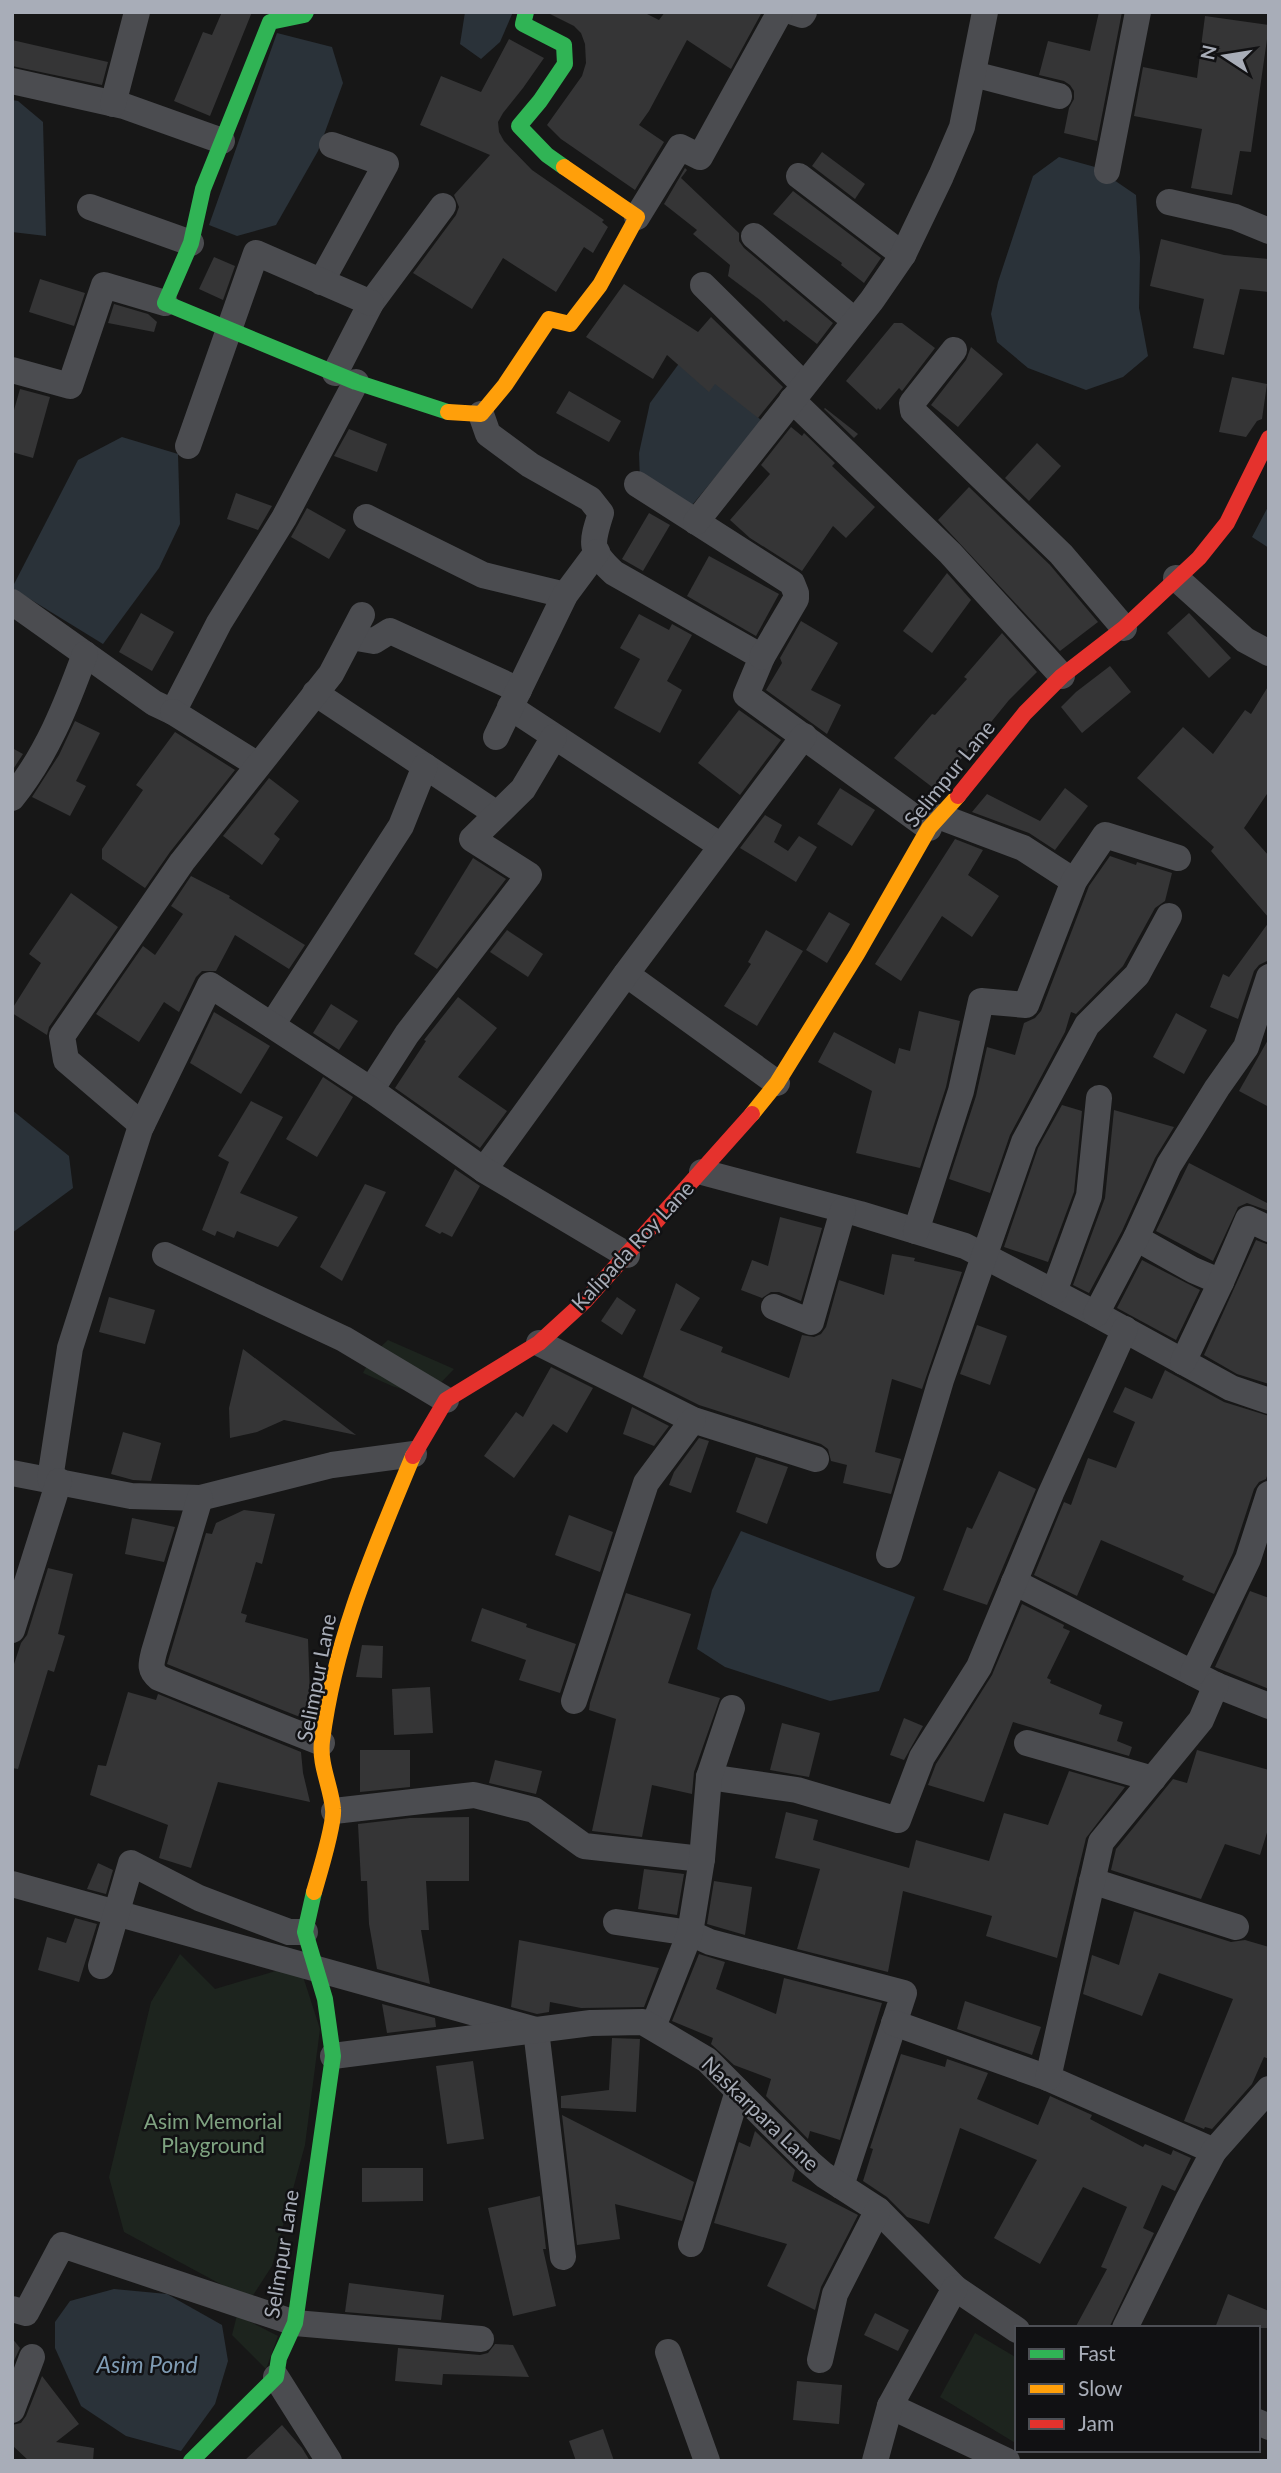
<svg xmlns="http://www.w3.org/2000/svg" width="1281" height="2473" viewBox="0 0 1281 2473" font-family="Lato,sans-serif">
	<style>
		.green { fill: #1d241e }
		.water { fill: #2a3239 }
		.building { fill: #353536 }
		.lines { fill: none; stroke-linecap: round; stroke-linejoin: round }
		.street { stroke: #4b4c50; stroke-width: 26 }
		.fast { stroke: #30b455; stroke-width: 16 }
		.slow { stroke: #ff9f0a; stroke-width: 16 }
		.jam { stroke: #e5322d; stroke-width: 16 }
		.labels { text-anchor: middle; stroke-width: 5; stroke-linejoin: round; paint-order: stroke }
		.street-label { font-size: 21px; fill: #a8adb8; stroke: #111113 }
		.park-label { font-size: 21px; fill: #7fa381; stroke: #111113 }
		.water-label { font-size: 23px; font-style: italic; fill: #7f9bb3; stroke: #111113 }
	</style>
	<rect width="100%" height="100%" fill="#171717"/>
	<!-- green -->
	<g class="green">
		<path d="M388 1340 454 1369 427 1397 392 1386 363 1373 373 1354Z"/>
		<path d="M180 1954 215 1989 299 1964 320 2029 305 2145 272 2266 250 2300 124 2232 109 2177 151 2002Z"/>
		<path d="M237 2315 278 2336 266 2369 232 2335Z"/>
		<path d="M975 2333 1017 2358V2444L940 2397Z"/>
	</g>
	<!-- water -->
	<g class="water">
		<path d="M465 12H513L500 42 481 59 460 44Z"/>
		<path d="M277 33 332 47 343 83 318 151 276 225 237 236 209 225Z"/>
		<path d="M12 100 18 101 43 122 46 236 12 232Z"/>
		<path d="M1059 157 1095 167 1136 195 1140 257 1139 308 1148 356 1123 377 1086 390 1028 368 997 342 991 314 998 282 1033 176Z"/>
		<path d="M686 354 762 421 688 510 640 481 639 453 650 403Z"/>
		<path d="M122 437 178 454 180 524 159 568 103 644 12 588 78 460Z"/>
		<path d="M1269 505V548L1252 537Z"/>
		<path d="M12 1110 69 1156 73 1188 12 1233Z"/>
		<path d="M741 1531 915 1597 879 1691 830 1701 725 1667 697 1649 712 1590Z"/>
		<path d="M114 2289 167 2294 222 2325 228 2361 215 2404 181 2451 126 2436 81 2406 55 2348V2322L70 2301Z"/>
	</g>
	<!-- building -->
	<g class="building">
		<path d="M222 12H252L210 116 174 101 203 32 212 35Z"/>
		<path d="M546 12H643L659 20 665 12H762L731 69 687 40 649 111 639 125 664 142 635 190 561 139 547 125 582 76 586 63 585 44 581 33 574 26Z"/>
		<path d="M1099 12H1122L1097 141 1064 133 1069 108 1074 99V91L1070 85 1064 81 1039 75 1048 41 1090 51Z"/>
		<path d="M1205 16 1269 25 1251 152 1240 151 1232 195 1191 188 1202 129 1134 116 1143 67 1197 78Z"/>
		<path d="M509 39 544 58 523 88 503 113 498 122 499 132 504 141 532 170 604 220 602 222 608 227 593 253 584 247 556 292 503 258 472 309 413 273 456 215 459 207 454 195 490 155 420 125 441 76 481 92Z"/>
		<path d="M12 40 108 62 102 85 12 66Z"/>
		<path d="M822 152 865 184 855 199 812 166Z"/>
		<path d="M685 168 687 170 681 178 739 233V241L744 248 833 323 817 344 786 320 784 322 760 300 728 276 730 265 693 234 697 230 664 204Z"/>
		<path d="M793 191 881 258 864 283 841 265 842 263 773 214Z"/>
		<path d="M1161 239 1224 255 1269 259V292L1240 289 1224 355 1193 348 1204 299 1150 286Z"/>
		<path d="M214 257 235 266 223 300 199 289Z"/>
		<path d="M40 279 85 293 74 326 29 312Z"/>
		<path d="M624 284 698 332 711 317 783 387 758 418 715 384 709 392 667 355 653 379 586 337Z"/>
		<path d="M114 304 148 314 157 322 154 332 108 323Z"/>
		<path d="M894 323H902L935 348 902 391 899 388 880 410 878 408 877 410 846 381Z"/>
		<path d="M971 347 1003 374 958 427 931 405 966 360Z"/>
		<path d="M1232 377 1267 384 1262 419 1257 421 1246 437 1219 432Z"/>
		<path d="M20 389 50 397 33 458 12 452V417Z"/>
		<path d="M569 391 621 421 609 442 556 413Z"/>
		<path d="M825 408 858 434 854 438 824 409Z"/>
		<path d="M791 427 802 436 804 433 835 463 832 466 875 507 846 538 833 526 802 571 750 538 730 520 770 474 761 465Z"/>
		<path d="M349 429 387 444 377 472 334 456Z"/>
		<path d="M1037 443 1061 466 1029 501 1005 478Z"/>
		<path d="M969 487 1050 565 1098 622 1060 651 938 520Z"/>
		<path d="M236 493 272 506 258 530 227 519Z"/>
		<path d="M307 508 346 530 329 559 291 537Z"/>
		<path d="M649 513 670 525 643 571 622 559Z"/>
		<path d="M709 556 779 594 756 636 687 596Z"/>
		<path d="M947 573 971 600 932 653 903 631Z"/>
		<path d="M141 613 174 632 152 671 119 652Z"/>
		<path d="M1189 613 1231 658 1209 678 1167 633Z"/>
		<path d="M639 614 669 630 672 624 692 635 667 681 682 690 660 733 614 708 640 659 620 648Z"/>
		<path d="M801 621 838 643 811 690 841 705 827 734 766 690 782 663 780 658Z"/>
		<path d="M1002 633 1037 672 1009 700 936 790 894 758 932 714 935 715 967 679 964 677Z"/>
		<path d="M1110 666 1131 692 1082 733 1061 707 1076 692Z"/>
		<path d="M1269 685V791L1244 828 1269 856V918L1211 851 1214 847 1137 778 1183 727 1213 754 1245 710 1251 714Z"/>
		<path d="M739 710 781 740 740 795 698 763Z"/>
		<path d="M75 721 100 733 76 781 86 786 70 816 32 797 59 755Z"/>
		<path d="M175 732 235 770 170 852 145 888 102 859V849L143 790 136 785Z"/>
		<path d="M12 748 23 754 12 771Z"/>
		<path d="M269 778 299 801 274 834 280 839 262 865 223 836Z"/>
		<path d="M840 788 875 810 852 846 817 824Z"/>
		<path d="M1065 788 1088 806 1055 850 1029 833 972 812 987 794 1040 821Z"/>
		<path d="M765 815 782 825 774 842 788 851 799 836 817 847 796 882 740 848Z"/>
		<path d="M955 839 983 850 968 875 999 896 972 937 942 916 901 981 875 964Z"/>
		<path d="M1110 856 1136 865 1137 862 1172 873 1165 901 1155 908 1123 966 1076 1014 1071 1012 1065 1032 1010 1135 990 1193 949 1179 976 1096 987 1047 1015 1055 1024 1023 1035 1018 1041 1011 1089 886Z"/>
		<path d="M473 858 506 879 437 969 414 954Z"/>
		<path d="M191 876 230 896 229 898 305 945 289 969 235 935 216 971H202L196 977 179 1012 164 1002 139 1042 96 1014 143 946 155 955 183 914 171 906Z"/>
		<path d="M71 893 118 927 49 1027 47 1035 12 1013V1009L41 963 29 954Z"/>
		<path d="M829 912 850 924 827 963 806 950Z"/>
		<path d="M1269 922V960L1259 965 1254 971 1238 1019 1210 1007 1223 974 1229 977Z"/>
		<path d="M507 930 543 954 528 977 490 952Z"/>
		<path d="M766 930 803 951 757 1026 724 1006 751 964 748 962Z"/>
		<path d="M458 997 497 1028 458 1077 507 1111 480 1148 395 1088 426 1041 424 1040Z"/>
		<path d="M331 1004 358 1021 339 1050 313 1033Z"/>
		<path d="M919 1011 960 1021 946 1087 920 1168 856 1153 872 1091 818 1062 834 1032 895 1064 899 1048 910 1051Z"/>
		<path d="M214 1012 270 1046 241 1094 190 1063Z"/>
		<path d="M1176 1013 1207 1030 1184 1074 1153 1057Z"/>
		<path d="M1269 1038V1107L1239 1091Z"/>
		<path d="M323 1077 353 1097 317 1157 286 1139Z"/>
		<path d="M251 1101 283 1117 240 1193 298 1217 278 1247 237 1231 234 1238 217 1231 215 1236 202 1230 229 1162 218 1156Z"/>
		<path d="M1062 1105 1082 1111 1074 1192 1048 1262 1004 1247 1038 1148Z"/>
		<path d="M1114 1110 1174 1127 1155 1158 1122 1231 1089 1293 1073 1285 1105 1198Z"/>
		<path d="M1189 1163 1269 1204V1211L1247 1203 1238 1207 1213 1261 1156 1231Z"/>
		<path d="M455 1169 480 1186 452 1237 442 1232 440 1234 425 1226Z"/>
		<path d="M365 1184 386 1192 342 1281 320 1267Z"/>
		<path d="M780 1217 822 1228 801 1301 779 1292H771L762 1298 741 1290 752 1260 768 1266Z"/>
		<path d="M1256 1240 1269 1245V1384L1237 1374 1204 1355Z"/>
		<path d="M892 1254 915 1258 914 1261 962 1272 922 1389 892 1379 875 1452 901 1459 891 1494 843 1483 847 1465 831 1461 828 1449 821 1444 699 1405 643 1377 676 1283 700 1298 680 1330 723 1347 721 1352 789 1378 802 1335 814 1337 821 1334 826 1327 839 1280 884 1295Z"/>
		<path d="M1142 1260 1200 1290 1176 1340 1117 1308Z"/>
		<path d="M109 1297 155 1310 145 1344 99 1332Z"/>
		<path d="M617 1297 636 1310 622 1335 601 1321Z"/>
		<path d="M977 1325 1007 1336 990 1385 960 1374Z"/>
		<path d="M243 1349 356 1435 284 1420 257 1432 230 1438 229 1408Z"/>
		<path d="M551 1367 593 1388 567 1433 553 1424 514 1478 484 1456 516 1412 523 1417Z"/>
		<path d="M1165 1370 1224 1402 1269 1416V1470L1266 1479 1259 1482 1254 1489 1233 1553 1214 1594 1182 1580 1184 1576 1101 1540 1077 1596 1034 1575 1064 1502 1071 1505 1088 1458 1116 1468 1135 1422 1113 1412 1125 1387 1152 1399Z"/>
		<path d="M632 1407 669 1426 654 1446 623 1434Z"/>
		<path d="M123 1432 161 1443 151 1481 133 1480 111 1474Z"/>
		<path d="M699 1438 709 1441 691 1493 669 1485 674 1472Z"/>
		<path d="M756 1457 788 1467 767 1524 736 1512Z"/>
		<path d="M999 1471 1036 1489 987 1605 943 1590 967 1527 972 1529Z"/>
		<path d="M244 1510 275 1514 262 1564 256 1562 241 1613 247 1615 245 1622 308 1639 310 1696 305 1719 167 1664 206 1533 212 1534 216 1523Z"/>
		<path d="M569 1515 613 1532 600 1572 555 1555Z"/>
		<path d="M132 1518 175 1527 164 1562 125 1554Z"/>
		<path d="M48 1568 73 1574 58 1634 65 1636 54 1672 48 1670 18 1769 12 1768V1670L21 1643 27 1635Z"/>
		<path d="M1250 1591 1269 1598V1689L1215 1667Z"/>
		<path d="M626 1593 691 1614 668 1683 720 1698 694 1772 692 1794 652 1785 642 1837 592 1831 616 1719 589 1710 590 1703Z"/>
		<path d="M1022 1604 1064 1625 1063 1628 1070 1631 1047 1678 1051 1680 1050 1683 1102 1705 1099 1714 1123 1722 1117 1741 1132 1747 1129 1756 1013 1722 984 1802 928 1785 936 1764 992 1675Z"/>
		<path d="M482 1608 527 1624 526 1627 576 1644 560 1693 519 1680 526 1660 471 1641Z"/>
		<path d="M362 1645 383 1646 382 1678 356 1677Z"/>
		<path d="M430 1687 433 1733 394 1735 392 1689Z"/>
		<path d="M128 1692 156 1700 158 1694 301 1752 303 1773 310 1802 218 1782 191 1868 159 1858 168 1825 90 1795 98 1765 106 1766Z"/>
		<path d="M904 1718 923 1726 904 1760 890 1755Z"/>
		<path d="M782 1723 820 1733 809 1777 770 1770Z"/>
		<path d="M360 1750H410V1787L360 1792Z"/>
		<path d="M1197 1750 1269 1770V1826L1260 1855 1225 1844 1201 1899 1111 1870 1116 1849 1173 1779 1187 1783Z"/>
		<path d="M495 1760 542 1771 536 1794 489 1783Z"/>
		<path d="M1069 1771 1125 1787 1086 1838 1057 1958 986 1936 992 1916 903 1891 888 1972 797 1949 820 1869 775 1858 786 1812 818 1820 813 1840 909 1868 916 1840 989 1861 1004 1813 1048 1825Z"/>
		<path d="M469 1817V1881H426L429 1930H421L430 1984 377 1969 369 1924 367 1881H361L358 1824 410 1818Z"/>
		<path d="M98 1863 113 1870 106 1894 87 1889Z"/>
		<path d="M644 1869 684 1874 677 1915 638 1909Z"/>
		<path d="M714 1881 752 1887 745 1935 707 1924Z"/>
		<path d="M1134 1911 1231 1942 1245 1940 1269 1947V2059L1264 2057 1252 2084 1212 2129 1205 2127 1204 2129 1184 2121 1233 1999 1159 1973 1142 2016 1083 1994 1092 1955 1119 1965Z"/>
		<path d="M75 1918 97 1924 79 1982 38 1970 47 1937 66 1943Z"/>
		<path d="M519 1940 659 1968 644 2007 581 2008 550 2002 549 2012 537 2014 511 2007Z"/>
		<path d="M699 1954 725 1962 716 1989 776 2014 784 1978 882 2003 840 2140 810 2131 808 2139 766 2096 771 2079 734 2065 711 2044 713 2038 672 2021Z"/>
		<path d="M965 2001 1041 2027 1032 2055 957 2029Z"/>
		<path d="M382 2004 435 2018 436 2027 387 2033Z"/>
		<path d="M612 2038 640 2039 636 2112 561 2108V2096L609 2090Z"/>
		<path d="M901 2054 945 2067 947 2059 988 2073 977 2099 1038 2125 1050 2096 1092 2115 1090 2119 1143 2147 1145 2144 1171 2155 1173 2150 1191 2158 1175 2191 1162 2185 1143 2228 1154 2233 1109 2328H1075L1107 2269 1101 2267 1127 2207 1083 2187 1040 2264 994 2238 1037 2160 960 2128 929 2224 907 2217 887 2197 863 2181 873 2149 870 2148Z"/>
		<path d="M473 2061 484 2139 447 2144 436 2066Z"/>
		<path d="M562 2115 694 2182 682 2221 615 2204 620 2239 577 2245Z"/>
		<path d="M755 2131 795 2170 792 2181 858 2215 821 2287 815 2310 767 2286 787 2244 714 2223 739 2142 750 2147Z"/>
		<path d="M362 2168H423V2201L362 2202Z"/>
		<path d="M540 2196 546 2249H543L556 2306 513 2316 488 2208Z"/>
		<path d="M349 2283 444 2295 441 2320 345 2312Z"/>
		<path d="M1228 2294 1269 2311V2328H1215Z"/>
		<path d="M875 2313 909 2330 898 2351 864 2335Z"/>
		<path d="M12 2338 20 2348 12 2365Z"/>
		<path d="M495 2344 513 2345 529 2377 443 2374 442 2385 395 2381 398 2348 480 2355 488 2353Z"/>
		<path d="M42 2376 79 2424 56 2442 94 2448 93 2461H29L12 2445V2425L21 2423 26 2416Z"/>
		<path d="M797 2381 842 2385 839 2424 793 2420Z"/>
		<path d="M282 2425 302 2448 310 2461H244Z"/>
		<path d="M603 2429 614 2461H576L569 2441Z"/>
	</g>
	<g class="lines">
		<!-- street -->
		<g class="street">
			<path d="M793 12 802 15 804 12"/>
			<path d="M973 74 1059 96"/>
			<path d="M12 81 124 106 222 141"/>
			<path d="M113 104 137 12"/>
			<path d="M1107 171 1138 12"/>
			<path d="M799 176 903 255"/>
			<path d="M1169 202 1235 217 1269 231"/>
			<path d="M90 207 191 243"/>
			<path d="M637 217 680 147 700 157 780 12"/>
			<path d="M754 236 855 321"/>
			<path d="M321 282 386 164 332 145"/>
			<path d="M703 285 804 385"/>
			<path d="M954 350 912 403 913 411 1061 554 1124 628"/>
			<path d="M12 370 70 386 104 285 165 303"/>
			<path d="M335 373 371 303 443 206"/>
			<path d="M792 400 950 553 1062 676"/>
			<path d="M481 414 488 434 530 465 590 499 601 513C591 544 589 550 614 573L762 657 746 695 929 828"/>
			<path d="M188 446 256 253 371 303"/>
			<path d="M637 484 792 583 796 593V599L762 657"/>
			<path d="M366 517 483 575 565 595"/>
			<path d="M696 522 872 300 903 255 941 176 962 127 985 12"/>
			<path d="M1176 578 1245 640 1269 653"/>
			<path d="M12 602 154 703 173 712 219 623 284 518 356 382"/>
			<path d="M351 637 374 641 390 631 519 690"/>
			<path d="M315 693 497 814"/>
			<path d="M510 707 721 846"/>
			<path d="M173 712 258 765"/>
			<path d="M496 737 565 595 597 552"/>
			<path d="M12 798C47 754 66 706 85 654"/>
			<path d="M941 817 1023 848 1074 881"/>
			<path d="M626 974 777 1083"/>
			<path d="M272 1025 401 826 425 766"/>
			<path d="M371 1090 407 1034 529 875 472 839 523 789 554 737"/>
			<path d="M142 1125 66 1060 62 1036 182 862 331 674 362 615"/>
			<path d="M484 1170 626 974 804 736"/>
			<path d="M702 1172 860 1214 965 1246 1096 1314 1231 1388 1269 1401"/>
			<path d="M916 1231 961 1091 981 1001 1026 1005 1074 881 1105 835 1178 858"/>
			<path d="M1136 1238 1193 1270 1221 1282"/>
			<path d="M165 1255 344 1339 446 1400"/>
			<path d="M1054 1292 1089 1196 1099 1098"/>
			<path d="M774 1307 811 1322 843 1210"/>
			<path d="M1096 1314 1136 1238 1169 1165 1217 1088 1246 1047 1269 977"/>
			<path d="M539 1343 693 1420 816 1459"/>
			<path d="M1183 1362 1221 1282 1248 1219 1269 1229"/>
			<path d="M12 1473 131 1496 200 1498 332 1465 414 1454"/>
			<path d="M50 1479 70 1348 140 1129 210 985 371 1090 484 1170 627 1255"/>
			<path d="M200 1498 154 1652C151 1664 149 1670 159 1678L322 1743"/>
			<path d="M889 1555 941 1380 1024 1142 1087 1025 1137 975 1169 916"/>
			<path d="M1014 1582 1216 1685 1269 1706"/>
			<path d="M12 1630 59 1481"/>
			<path d="M1193 1673 1248 1559 1269 1494"/>
			<path d="M574 1701 646 1483 693 1420"/>
			<path d="M1027 1743 1153 1779"/>
			<path d="M709 1777 797 1790 898 1820 922 1757 979 1667 1051 1493 1125 1329"/>
			<path d="M334 1811 474 1795 534 1810 584 1846 702 1859"/>
			<path d="M1092 1881 1236 1927"/>
			<path d="M12 1884 536 2030 563 2257"/>
			<path d="M616 1922 690 1933 710 1942 904 1993 841 2186"/>
			<path d="M101 1966 131 1863 199 1898 289 1932H305"/>
			<path d="M894 2023 1048 2078 1214 2151"/>
			<path d="M653 2027 690 1933 702 1859 709 1777 732 1708"/>
			<path d="M333 2056 591 2023 643 2022 707 2060 809 2162 824 2175 878 2210 955 2288 1017 2330"/>
			<path d="M1048 2078 1101 1842 1201 1720 1216 1685"/>
			<path d="M691 2244 738 2091"/>
			<path d="M12 2309 26 2313 62 2245 295 2323 481 2339"/>
			<path d="M1125 2328 1189 2198 1214 2151 1269 2089"/>
			<path d="M668 2352 707 2461"/>
			<path d="M820 2360 835 2294 878 2210"/>
			<path d="M276 2377 329 2461"/>
			<path d="M890 2406 1007 2461"/>
			<path d="M12 2410 32 2357"/>
			<path d="M1258 2422 1269 2427"/>
			<path d="M875 2461 890 2406 955 2288"/>
		</g>
		<!-- fast -->
		<g class="fast">
			<path d="M306 12 304 15 270 22 203 189 191 243 165 303 356 382 448 412"/>
			<path d="M526 12 523 24 564 45 565 64 540 101 519 126 547 155 564 167"/>
			<path d="M191 2461 276 2377 279 2358 295 2323 333 2056 325 1999 305 1932 314 1892"/>
		</g>
		<!-- slow -->
		<g class="slow">
			<path d="M448 412 481 414 505 385 549 319 570 324 600 285 637 217 564 167"/>
			<path d="M752 1114 777 1083 857 954 929 828 958 796"/>
			<path d="M314 1892C319 1875 335 1823 333 1809 331 1786 319 1765 322 1741 335 1638 374 1550 413 1456"/>
		</g>
		<!-- jam -->
		<g class="jam">
			<path d="M958 796 1025 713 1062 676 1124 628 1199 558 1227 523 1269 438"/>
			<path d="M413 1456 446 1400 539 1343 586 1300 752 1114"/>
		</g>
	</g>
	<g class="labels">
		<!-- street labels -->
		<g class="street-label">
			<text transform="translate(950 774) rotate(-51)" y="7">Selimpur Lane</text>
			<text transform="translate(633 1246) rotate(-47)" y="7">Kalipada Roy Lane</text>
			<text transform="translate(317 1678) rotate(-79)" y="7">Selimpur Lane</text>
			<text transform="translate(760 2114) rotate(44)" y="7">Naskarpara Lane</text>
			<text transform="translate(282 2254) rotate(-81)" y="7">Selimpur Lane</text>
		</g>
		<!-- park labels -->
		<g class="park-label">
			<text x="213" y="2129">Asim Memorial<tspan x="213" dy="24">Playground</tspan></text>
		</g>
		<!-- water labels -->
		<g class="water-label">
			<text x="147" y="2373">Asim Pond</text>
		</g>
	</g>
	<!-- border -->
	<rect width="1281" height="2473" fill="none" stroke="#a8adb8" stroke-width="28"/>
	<!-- legend -->
	<rect x="1015" y="2326" width="245" height="126" fill="#111113" stroke="#4d4f55" stroke-width="2"/>
	<rect x="1029" y="2349" width="35" height="10" fill="#30b455" stroke="#4d4f55" stroke-width="2"/>
	<text x="1078" y="2361" font-size="21" fill="#a8adb8">Fast</text>
	<rect x="1029" y="2384" width="35" height="10" fill="#ff9f0a" stroke="#4d4f55" stroke-width="2"/>
	<text x="1078" y="2396" font-size="21" fill="#a8adb8">Slow</text>
	<rect x="1029" y="2419" width="35" height="10" fill="#e5322d" stroke="#4d4f55" stroke-width="2"/>
	<text x="1078" y="2431" font-size="21" fill="#a8adb8">Jam</text>
	<!-- north arrow -->
	<g transform="translate(1225 56) rotate(282)" stroke="#111113" stroke-width="5" paint-order="stroke">
	<path d="M0-5L12 26L0 18L-12 26Z" fill="#a8adb8"/>
	<text y="-10" font-size="19" font-weight="bold" text-anchor="middle" fill="#a8adb8">N</text>
	</g>
</svg>
